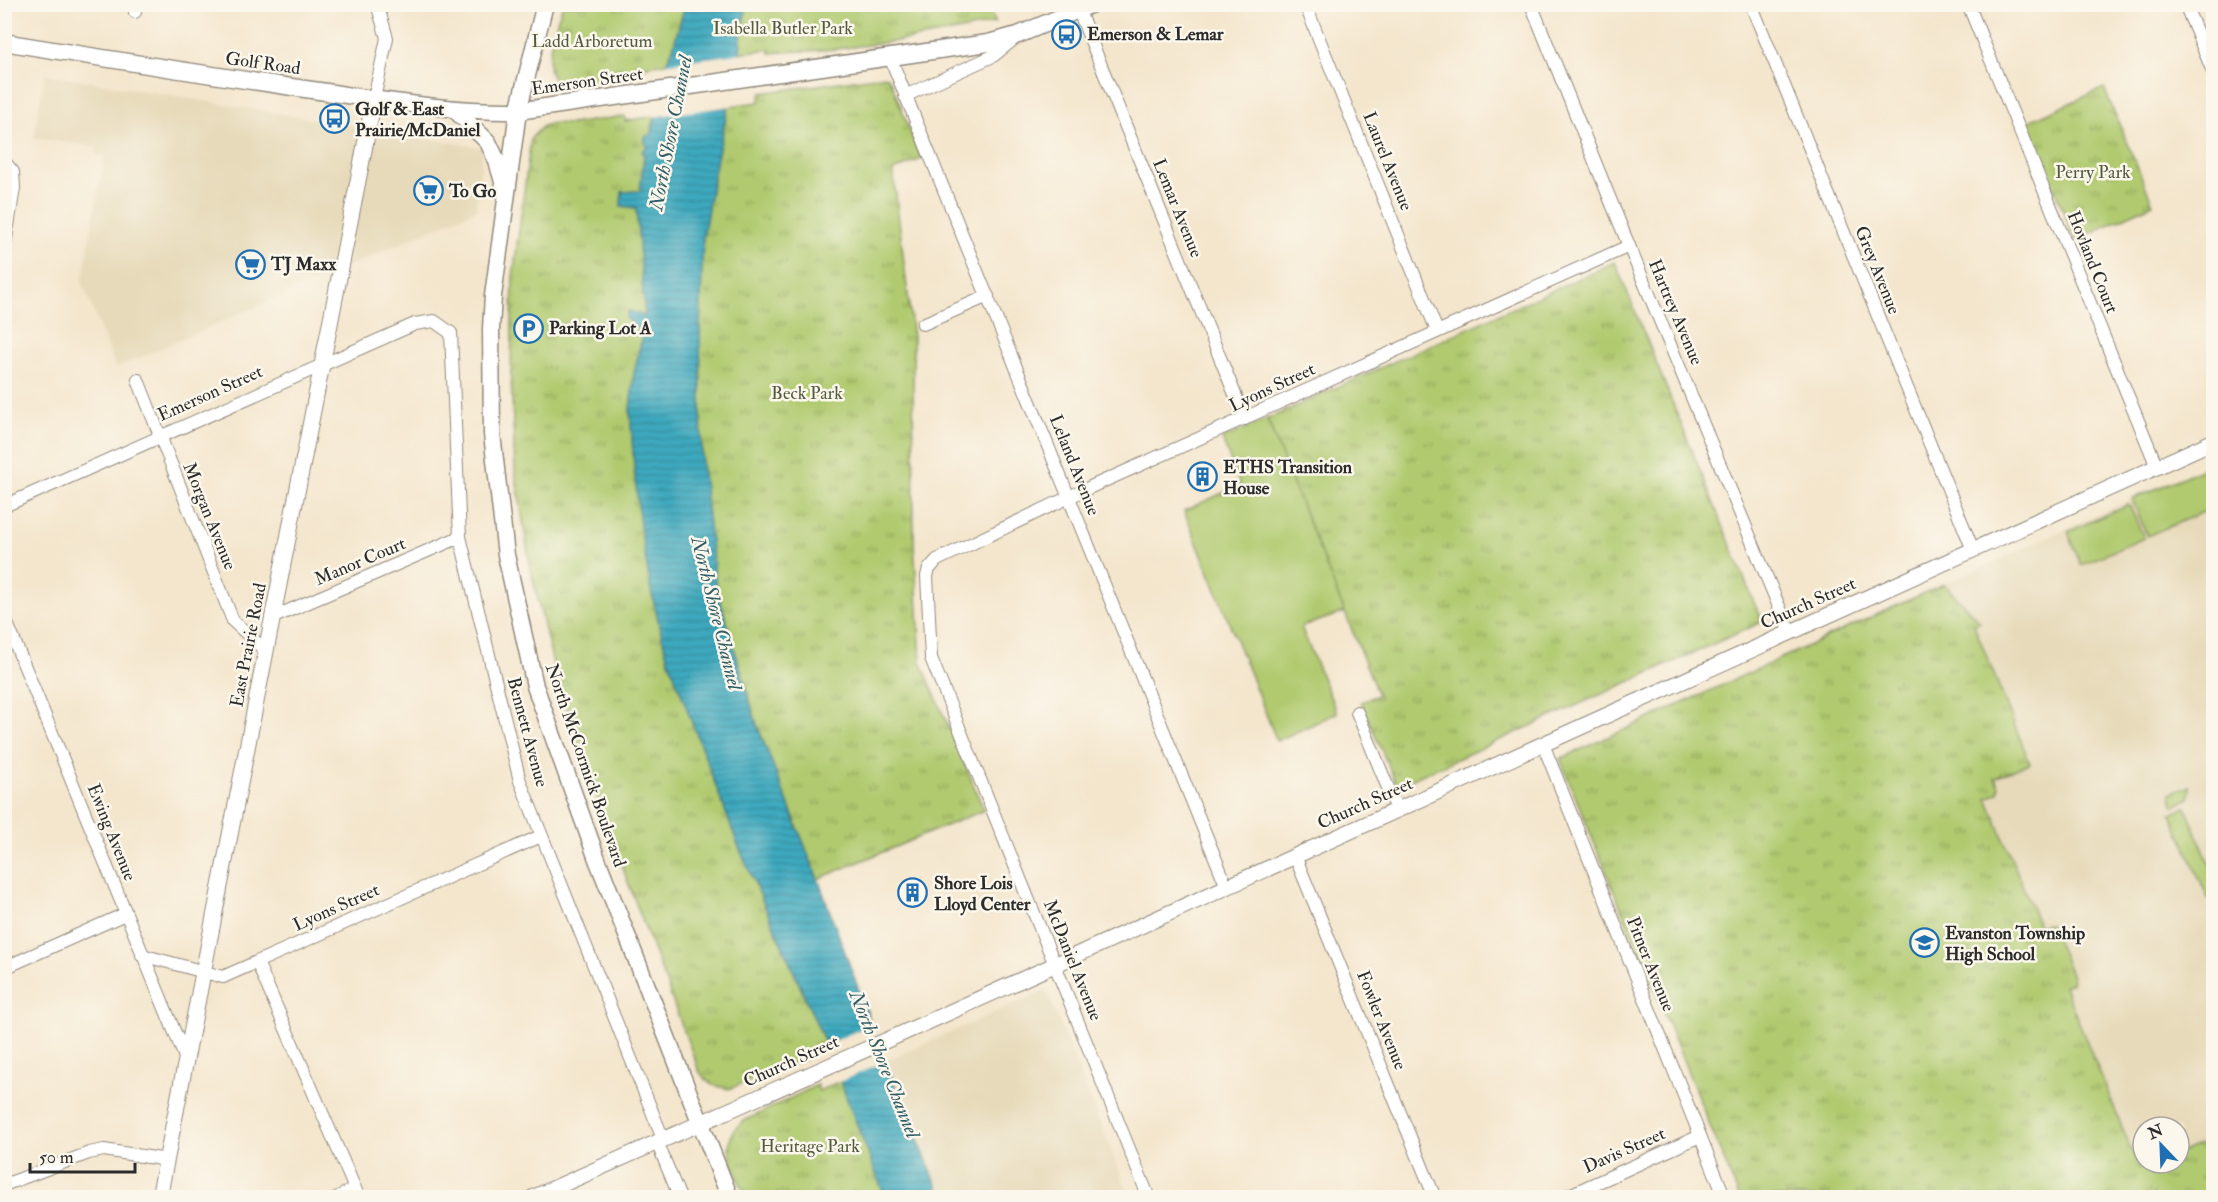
<svg xmlns="http://www.w3.org/2000/svg" width="2218" height="1202" viewBox="0 0 2218 1202" font-family="'IM FELL Double Pica',serif">
	<style>
		.built { fill: #e7daba; fill-rule: evenodd }
		.grass { fill: #b1ca6f; stroke: #6e7a4d; stroke-width: 1.5 }
		.park { fill: url(#park-tufts); stroke: #6e7a4d; stroke-width: 1.5 }
		.water { fill: url(#water-rules); stroke: #346a74; stroke-width: 1.5 }
		.pier { fill: #f4e6cd }
		.lines { fill: none; stroke-linecap: round; stroke-linejoin: round }
		.minor-casing { stroke: #90887c; stroke-width: 14 }
		.tertiary-casing { stroke: #90887c; stroke-width: 17 }
		.secondary-casing { stroke: #90887c; stroke-width: 19 }
		.minor { stroke: #fff; stroke-width: 12 }
		.tertiary { stroke: #fff; stroke-width: 15 }
		.secondary { stroke: #fff; stroke-width: 16 }
		.labels { text-anchor: middle; stroke-width: 5; stroke-linejoin: round; paint-order: stroke }
		.park-label { font-size: 18px; fill: #535b3f; stroke: #fbf7ec }
		.poi-label { font-size: 18px; font-weight: bold; fill: #2b2b2b; stroke: #fbf7ec; text-anchor: start }
		.street-label { font-size: 18px; fill: #2b2b2b; stroke: #fbf7ec }
		.water-label { font-size: 20px; font-style: italic; fill: #335d66; stroke: #fbf7ec }
	</style>
	<defs>
		<pattern id="park-tufts" width="24" height="20" patternUnits="userSpaceOnUse" patternTransform="scale(1.5)"><rect width="24" height="20" fill="#b1ca6f"/><path d="M3 7l-1-3M5 7V3M7 7l1-3M15 17l-1-3M17 17v-4M19 17l1-3" fill="none" stroke="#90a45b"/></pattern>
		<pattern id="water-rules" width="6" height="5" patternUnits="userSpaceOnUse" patternTransform="scale(1.5)"><rect width="6" height="5" fill="#3ea9be"/><path d="M0 2.5h6" fill="none" stroke="#348a9b"/></pattern>
	</defs>
	<rect width="100%" height="100%" fill="#fbf7ec"/>
	<filter id="ink" filterUnits="userSpaceOnUse"><feTurbulence type="fractalNoise" baseFrequency=".0167" numOctaves="2"/><feDisplacementMap in="SourceGraphic" scale="12" xChannelSelector="R" yChannelSelector="G"/><feConvolveMatrix kernelMatrix="1 2 1 2 8 2 1 2 1" color-interpolation-filters="sRGB"/></filter>
	<filter id="wash" filterUnits="userSpaceOnUse"><feTurbulence type="fractalNoise" baseFrequency=".008" numOctaves="4" result="noise"/><feDisplacementMap in="SourceGraphic" scale="24" xChannelSelector="R" yChannelSelector="G"/><feGaussianBlur stdDeviation="1.35" result="paint"/><feColorMatrix in="noise" values="0 0 0 0 0 0 0 0 0 0 0 0 0 0 0 0 0 1.4 0 .05"/><feComposite in="paint" operator="in"/></filter>
	<g filter="url(#wash)">
		<rect width="100%" height="100%" fill="#f4e6cd"/>
		<!-- built -->
		<g class="built">
			<path d="M45 74 483 148 476 210 116 368 82 283 105 155H96L97 147 34 138Z"/>
			<path d="M2213 462V1197H1739L1560 759ZM2143 1127H2179V1163H2143Z"/>
			<path d="M1046 990 1130 1197H942L885 1061Z"/>
		</g>
		<!-- grass -->
		<g class="grass">
			<path d="M1267 419 1345 612 1301 627 1337 713 1277 741 1184 511 1240 485 1222 439Z"/>
			<path d="M2211 465 2213 472V508L2147 536 2132 499Z"/>
			<path d="M2129 504 2144 538 2081 565 2068 532Z"/>
			<path d="M2190 786 2189 798 2175 806 2172 802 2171 793Z"/>
			<path d="M2186 807 2213 873V901L2208 898 2171 814Z"/>
		</g>
		<!-- park -->
		<g class="park">
			<path d="M563 5H685L672 51 666 63 635 68 634 72C623 73 565 85 559 83 537 76 557 20 563 5Z"/>
			<path d="M747 5H988L996 22C946 35 895 42 844 48 820 52 794 50 770 53V49L740 53 742 27Z"/>
			<path d="M882 76 887 77 891 82 921 159 893 171 913 337 914 542 921 662 984 810 818 879 757 725 716 586 702 464 700 330 703 237 716 162 729 106 759 102 761 93Z"/>
			<path d="M2104 88 2153 204 2075 240 2027 122Z"/>
			<path d="M625 116V121L655 116 644 155 640 191 622 192 621 205 636 208 645 316 628 311 643 334 634 373 630 410 634 467 651 591 666 653 738 845 826 1045 803 1055 805 1059 729 1089 713 1085 705 1079 699 1071 602 813 555 672 531 571 515 471 511 375 513 277 531 138 543 126 553 123 571 124Z"/>
			<path d="M1615 262 1762 622 1397 786 1361 702 1378 695 1267 419Z"/>
			<path d="M1944 584 1980 622 1974 625 2030 763 1995 778 1999 787 1998 793 1987 798 2039 926 2047 924 2051 926 2073 979 2072 982 2064 986 2139 1168 2153 1163H2179V1153L2213 1139V1197H1739L1560 759Z"/>
			<path d="M840 1081 885 1197H746C736 1171 716 1144 742 1122L817 1085 819 1091Z"/>
		</g>
		<!-- water -->
		<path class="water" d="M685 5H747L742 27 740 53 716 162 703 237 700 330 702 464 716 586 757 725 818 879 885 1061 942 1197H885L826 1045 738 845 666 653 651 591 640 527 634 467 630 410 634 373 643 334 626 318 628 311 645 316 636 208 621 206 622 192 640 191 644 155 642 152 647 146 644 139 646 136 652 134 666 63 672 51Z"/>
		<!-- pier -->
		<g class="pier">
			<path d="M743 53 732 106 652 117 663 64Z"/>
			<path d="M874 1023 888 1060 837 1083 823 1046Z"/>
		</g>
	</g>
	<g filter="url(#ink)">
		<g class="lines">
			<defs>
				<g id="minor">
					<path d="M1076 4 1245 419"/>
					<path d="M1305 4 1437 331"/>
					<path d="M1531 4 1629 246 1790 633"/>
					<path d="M1751 4 1973 550"/>
					<path d="M1968 4 2157 467"/>
					<path d="M2185 4 2214 74"/>
					<path d="M135 12 136 4"/>
					<path d="M890 57 1227 887"/>
					<path d="M905 96 993 56 1015 38"/>
					<path d="M374 99 387 38 377 4"/>
					<path d="M4 161 13 172 14 188 4 251"/>
					<path d="M923 324 988 296"/>
					<path d="M138 380 233 621 267 652"/>
					<path d="M4 506 415 324 434 321 451 333 460 537 520 781 663 1139"/>
					<path d="M4 616 187 1062"/>
					<path d="M274 617 460 537"/>
					<path d="M1357 712 1397 810"/>
					<path d="M1543 744 1725 1198"/>
					<path d="M1295 856 1435 1198"/>
					<path d="M142 955 223 977 541 836"/>
					<path d="M257 962 359 1198"/>
					<path d="M4 968 125 914"/>
					<path d="M657 1142 680 1198"/>
					<path d="M4 1185 89 1153 104 1150 167 1160"/>
					<path d="M336 1198 355 1189"/>
					<path d="M1149 1198 931 658 927 576 929 569 937 560 1084 490 1629 246"/>
					<path d="M1563 1198 1700 1136"/>
				</g>
				<g id="tertiary">
					<path d="M159 1198 374 99"/>
					<path d="M532 1198 939 1017 2214 441"/>
				</g>
				<g id="secondary">
					<path d="M545 4 518 111 493 296 491 329 492 434 506 555 535 686 597 859 730 1198"/>
					<path d="M4 42C105 59 205 74 305 89 376 99 446 112 518 111L988 43 1018 35 1092 4"/>
					<path d="M454 109 488 142 497 161 505 189"/>
				</g>
			</defs>
			<!-- minor casing -->
			<use href="#minor" class="minor-casing"/>
			<!-- tertiary casing -->
			<use href="#tertiary" class="tertiary-casing"/>
			<!-- secondary casing -->
			<use href="#secondary" class="secondary-casing"/>
			<!-- minor -->
			<use href="#minor" class="minor"/>
			<!-- tertiary -->
			<use href="#tertiary" class="tertiary"/>
			<!-- secondary -->
			<use href="#secondary" class="secondary"/>
		</g>
	</g>
	<!-- icons -->
	<defs>
		<symbol id="bus-ring" viewBox="-11 -11 22 22"><circle r="9.5" fill="#fbf7ec" stroke="#1f6fb2" stroke-width="1.5"/><path d="M-5-6H5V4H4V6H2V4H-2V6H-4V4H-5ZM-3.5-4V0h7V-4ZM-3.5 1.2v1.5H-2V1.2ZM2 1.2v1.5H3.5V1.2Z" fill="#1f6fb2"/></symbol>
		<symbol id="supermarket-ring" viewBox="-11 -11 22 22"><circle r="9.5" fill="#fbf7ec" stroke="#1f6fb2" stroke-width="1.5"/><path d="M-6-5.5h2.5l.6 2H6L4.5 2H-2.5L-4.4-4H-6ZM-1.5 3.2a1.3 1.3 0 1 0 .1 0ZM3 3.2a1.3 1.3 0 1 0 .1 0Z" fill="#1f6fb2"/></symbol>
		<symbol id="parking-ring" viewBox="-11 -11 22 22"><circle r="9.5" fill="#fbf7ec" stroke="#1f6fb2" stroke-width="1.5"/><path d="M-3.5-5.5H1a3.5 3.5 0 0 1 0 7H-1V5.5H-3.5ZM-1-3.4V-.6H.8a1.4 1.4 0 0 0 0-2.8Z" fill="#1f6fb2"/></symbol>
		<symbol id="building-ring" viewBox="-11 -11 22 22"><circle r="9.5" fill="#fbf7ec" stroke="#1f6fb2" stroke-width="1.5"/><path d="M-4-6H4V6H1V3H-1V6H-4ZM-2.5-4.3h1.7v1.8h-1.7ZM.8-4.3h1.7v1.8H.8ZM-2.5-1h1.7V.8h-1.7ZM.8-1h1.7V.8H.8Z" fill="#1f6fb2"/></symbol>
		<symbol id="school-ring" viewBox="-11 -11 22 22"><circle r="9.5" fill="#fbf7ec" stroke="#1f6fb2" stroke-width="1.5"/><path d="M0-5L7-2L0 1L-7-2ZM-4 1L0 2.5L4 1V4Q0 6-4 4Z" fill="#1f6fb2"/></symbol>
	</defs>
	<g fill-rule="evenodd">
		<use href="#bus-ring" x="1050" y="18" width="33" height="33"/>
		<use href="#bus-ring" x="318" y="102" width="33" height="33"/>
		<use href="#supermarket-ring" x="412" y="174" width="33" height="33"/>
		<use href="#supermarket-ring" x="234" y="248" width="33" height="33"/>
		<use href="#parking-ring" x="512" y="312" width="33" height="33"/>
		<use href="#building-ring" x="1186" y="460" width="33" height="33"/>
		<use href="#building-ring" x="896" y="876" width="33" height="33"/>
		<use href="#school-ring" x="1908" y="926" width="33" height="33"/>
	</g>
	<g class="labels">
		<!-- park labels -->
		<g class="park-label">
			<text x="783" y="34">Isabella Butler Park</text>
			<text x="592" y="47">Ladd Arboretum</text>
			<text x="2093" y="178">Perry Park</text>
			<text x="807" y="399">Beck Park</text>
			<text x="810" y="1152">Heritage Park</text>
		</g>
		<!-- poi labels -->
		<g class="poi-label">
			<text x="1087" y="40">Emerson &amp; Lemar</text>
			<text x="355" y="115">Golf &amp; East<tspan x="355" dy="21">Prairie/McDaniel</tspan></text>
			<text x="449" y="197">To Go</text>
			<text x="271" y="270">TJ Maxx</text>
			<text x="549" y="334">Parking Lot A</text>
			<text x="1223" y="473">ETHS Transition<tspan x="1223" dy="21">House</tspan></text>
			<text x="934" y="889">Shore Lois<tspan x="934" dy="21">Lloyd Center</tspan></text>
			<text x="1945" y="939">Evanston Township<tspan x="1945" dy="21">High School</tspan></text>
		</g>
		<!-- street labels -->
		<g class="street-label">
			<text transform="translate(263 63) rotate(8)" y="6">Golf Road</text>
			<text transform="translate(587 81) rotate(-8)" y="6">Emerson Street</text>
			<text transform="translate(1388 161) rotate(68)" y="6">Laurel Avenue</text>
			<text transform="translate(1178 208) rotate(68)" y="6">Lemar Avenue</text>
			<text transform="translate(2093 262) rotate(68)" y="6">Hovland Court</text>
			<text transform="translate(1878 270) rotate(68)" y="6">Grey Avenue</text>
			<text transform="translate(1676 312) rotate(67)" y="6">Hartrey Avenue</text>
			<text transform="translate(1272 387) rotate(-25)" y="6">Lyons Street</text>
			<text transform="translate(210 393) rotate(-24)" y="6">Emerson Street</text>
			<text transform="translate(1075 465) rotate(68)" y="6">Leland Avenue</text>
			<text transform="translate(210 516) rotate(68)" y="6">Morgan Avenue</text>
			<text transform="translate(360 561) rotate(-23)" y="6">Manor Court</text>
			<text transform="translate(1808 603) rotate(-24)" y="6">Church Street</text>
			<text transform="translate(248 645) rotate(-79)" y="6">East Prairie Road</text>
			<text transform="translate(528 732) rotate(75)" y="6">Bennett Avenue</text>
			<text transform="translate(586 765) rotate(71)" y="6">North McCormick Boulevard</text>
			<text transform="translate(1365 803) rotate(-24)" y="6">Church Street</text>
			<text transform="translate(112 832) rotate(68)" y="6">Ewing Avenue</text>
			<text transform="translate(336 907) rotate(-24)" y="6">Lyons Street</text>
			<text transform="translate(1073 960) rotate(68)" y="6">McDaniel Avenue</text>
			<text transform="translate(1651 964) rotate(68)" y="6">Pitner Avenue</text>
			<text transform="translate(1382 1020) rotate(68)" y="6">Fowler Avenue</text>
			<text transform="translate(791 1061) rotate(-24)" y="6">Church Street</text>
			<text transform="translate(1624 1150) rotate(-24)" y="6">Davis Street</text>
		</g>
		<!-- water labels -->
		<g class="water-label">
			<text transform="translate(670 133) rotate(-79)" y="7">North Shore Channel</text>
			<text transform="translate(717 613) rotate(76)" y="7">North Shore Channel</text>
			<text transform="translate(885 1064) rotate(68)" y="7">North Shore Channel</text>
		</g>
	</g>
	<!-- margin -->
	<rect width="2218" height="1202" fill="none" stroke="#fbf7ec" stroke-width="24"/>
	<!-- north arrow -->
	<g transform="translate(2161 1145) rotate(337)"><circle r="28" fill="#fbf7ec" stroke="#a8a59f" stroke-width="1.5"/>
	<path d="M0-4.5L10 22L0 15L-10 22Z" fill="#1f6fb2"/>
	<text y="-9" font-size="16" font-weight="bold" text-anchor="middle" fill="#2b2b2b">N</text>
	</g>
	<!-- scale -->
	<path d="M30 1163v9h105v-9" fill="none" stroke="#2b2b2b" stroke-width="3"/>
	<text x="39" y="1163" font-size="18" fill="#2b2b2b" stroke="#fbf7ec" stroke-width="4.5" paint-order="stroke">50 m</text>
</svg>
